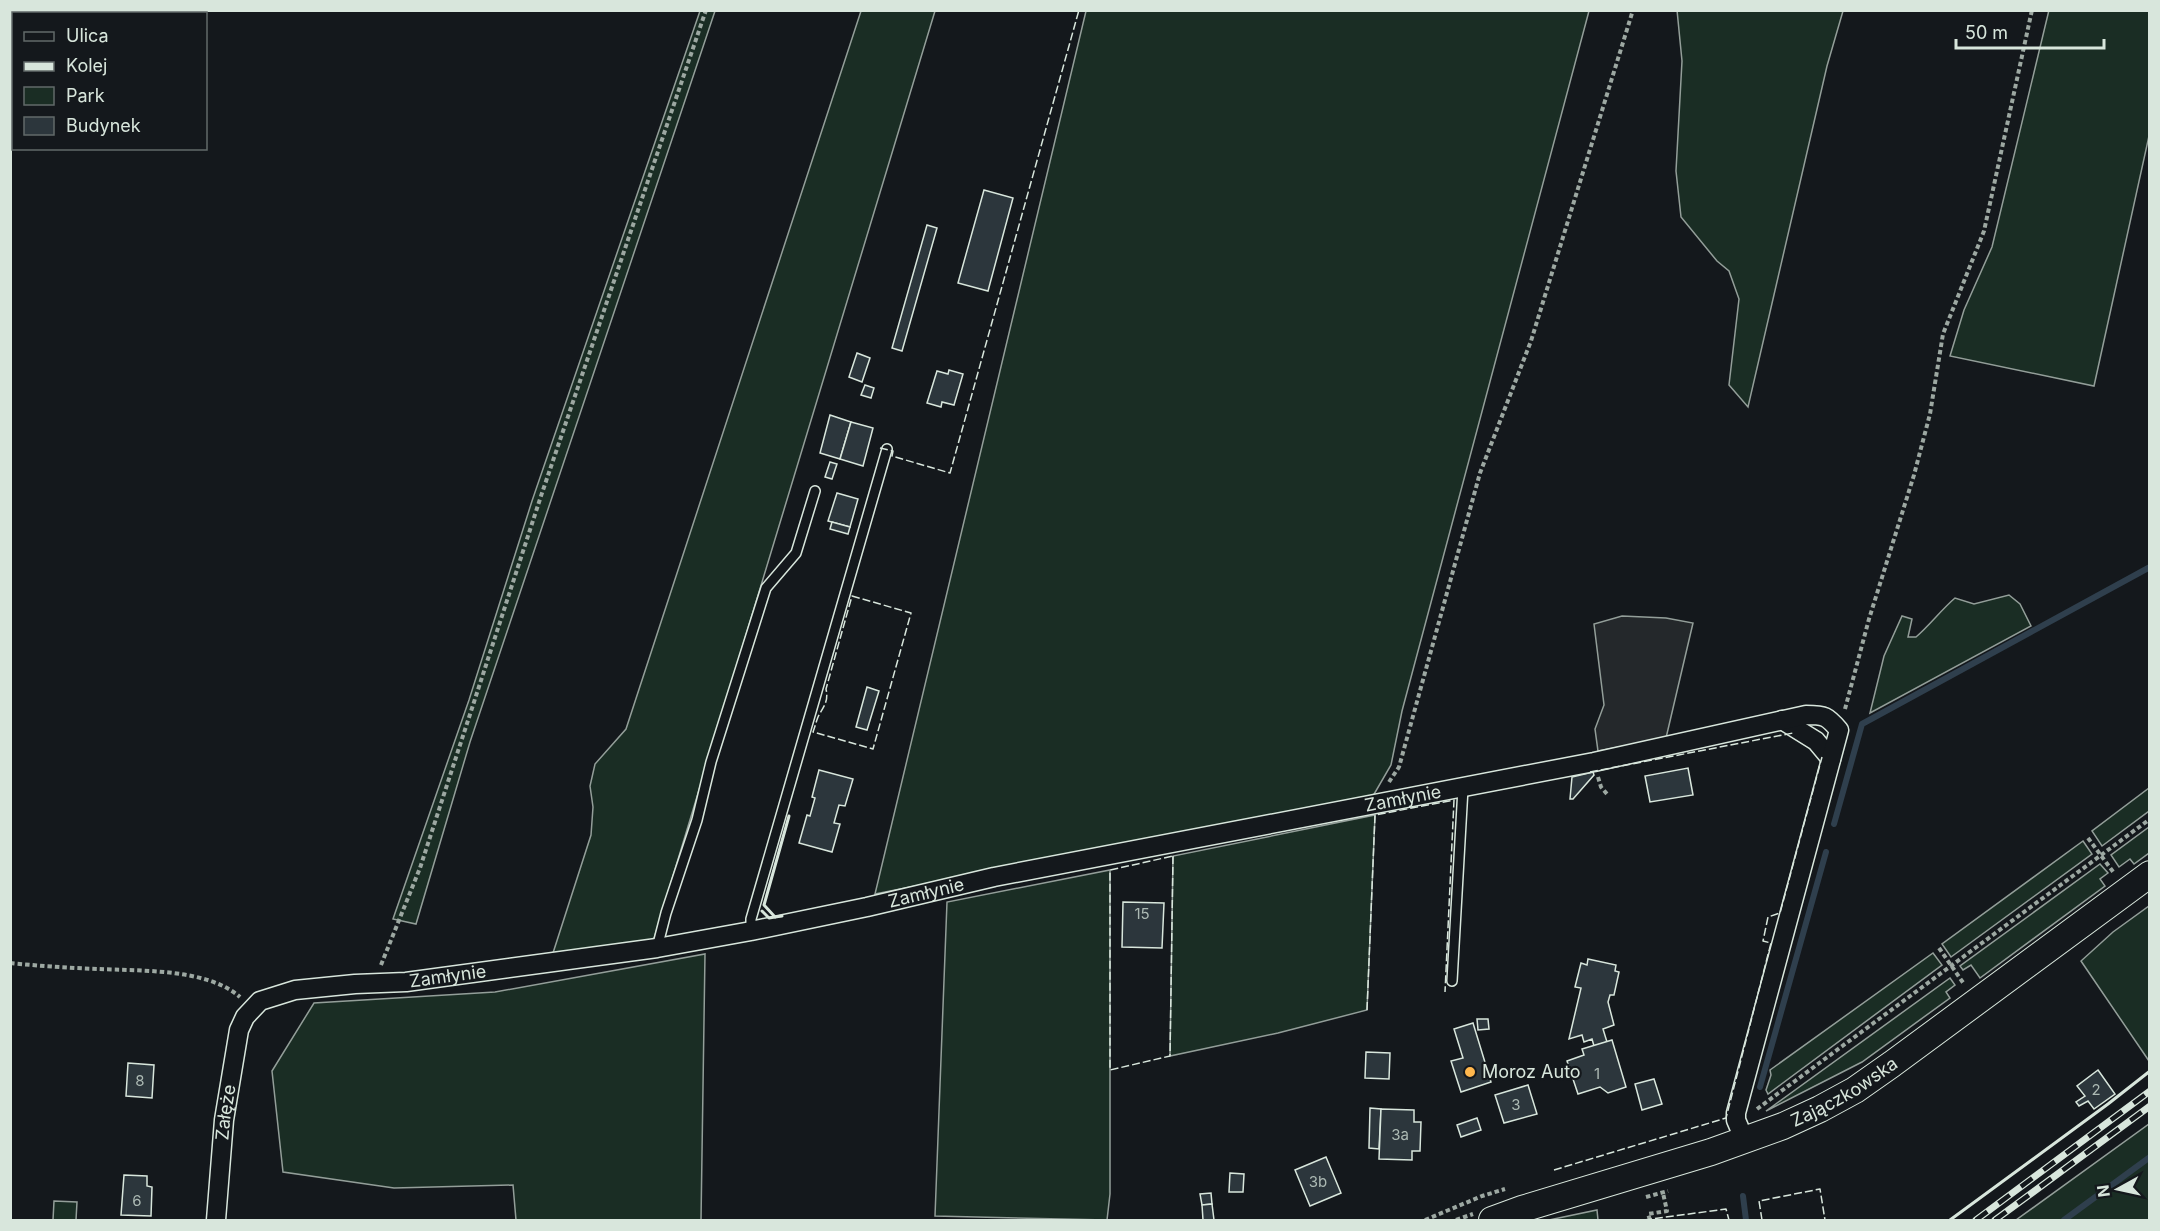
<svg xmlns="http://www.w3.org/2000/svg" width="2160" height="1231" viewBox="0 0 2160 1231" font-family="Inter,sans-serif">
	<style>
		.green { fill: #1a2d24; stroke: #939e99; stroke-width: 1.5 }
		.parking { fill: #24282b; stroke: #939e99; stroke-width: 1.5 }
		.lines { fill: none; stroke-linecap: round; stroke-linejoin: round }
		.stream { stroke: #2f3f4d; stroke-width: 6 }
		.building { fill: #2c363c; stroke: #d8e6dc; stroke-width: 1.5 }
		.service-casing { stroke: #d8e6dc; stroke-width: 12 }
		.minor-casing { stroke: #d8e6dc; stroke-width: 21 }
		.secondary-casing { stroke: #d8e6dc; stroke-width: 28 }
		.path { stroke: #9da8a2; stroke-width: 4; stroke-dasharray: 4.5 3; stroke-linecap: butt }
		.service { stroke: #14181c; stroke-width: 9 }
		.minor { stroke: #14181c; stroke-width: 18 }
		.secondary { stroke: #14181c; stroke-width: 26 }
		.rail-casing { stroke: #d8e6dc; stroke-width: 7 }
		.rail { stroke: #14181c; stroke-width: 4.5; stroke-dasharray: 14; stroke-linecap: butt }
		.fence { stroke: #d8e6dc; stroke-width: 1.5; stroke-dasharray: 8 3; stroke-linecap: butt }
		.wall { stroke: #d8e6dc; stroke-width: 3 }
		.poi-dot { fill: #ffb74d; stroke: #14181c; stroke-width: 2 }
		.labels { text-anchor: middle; stroke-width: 4.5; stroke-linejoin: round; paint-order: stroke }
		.number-label { font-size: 15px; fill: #adbab4 }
		.street-label { font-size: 18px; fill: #d8e6dc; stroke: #14181c }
		.poi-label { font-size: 18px; fill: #d8e6dc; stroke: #14181c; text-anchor: start }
	</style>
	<rect width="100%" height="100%" fill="#14181c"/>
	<!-- green -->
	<g class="green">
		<path d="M1677 10 1843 11 1827 66 1748 407 1729 385 1739 299 1729 271 1717 261 1681 217 1676 171 1682 61Z"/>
		<path d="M2049 10 2149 11V136L2094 386 1950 356 1964 310 1992 247Z"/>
		<path d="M700 11H715L470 742 416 924 393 919 469 700 532 501Z"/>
		<path d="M861 11H935L653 942 553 953 591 835 593 807 590 786 595 764 626 729Z"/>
		<path d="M1086 11H1589L1402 711 1391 765 1373 796 875 894Z"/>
		<path d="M2009 595 2020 604 2031 626 1870 713 1884 656 1902 616 1912 619 1908 637H1916C1930 625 1941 610 1955 598L1974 604Z"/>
		<path d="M2149 788V811L2102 846 2092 831Z"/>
		<path d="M1375 815 1367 1010 1278 1033 1170 1056 1173 856Z"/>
		<path d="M2149 827V853L2134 864 2130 859 2119 867 2111 855Z"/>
		<path d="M2083 841 2092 854 1951 957 1942 944Z"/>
		<path d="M2100 864 2108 873 2100 879 2105 886 1980 978 1971 965 1963 970 1960 966Z"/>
		<path d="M1110 870V1194L1107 1220 935 1216 947 902Z"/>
		<path d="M2149 906V1061L2081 961 2113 932Z"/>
		<path d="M1933 953 1942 965 1768 1094 1766 1090 1771 1075 1770 1070Z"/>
		<path d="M705 954 701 1220H516L513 1185 394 1188 283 1172 272 1071 314 1003 495 992Z"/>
		<path d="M1950 978 1955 985 1946 992 1950 998 1862 1062 1766 1111Z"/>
		<path d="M2149 1124V1220H2016Z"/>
		<path d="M54 1201 77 1202 76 1220H53Z"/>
		<path d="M1597 1210 1598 1220H1549Z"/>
	</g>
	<!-- parking -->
	<path class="parking" d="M1622 616 1666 618 1693 623 1666 738 1598 751 1595 729 1604 705 1594 624Z"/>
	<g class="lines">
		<!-- stream -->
		<g class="stream">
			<path d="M1834 824 1862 724 2150 567"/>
			<path d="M1760 1087 1826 852"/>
			<path d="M1743 1196 1746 1220"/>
			<path d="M2064 1220 2150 1157"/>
		</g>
	</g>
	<!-- building -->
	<g class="building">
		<path d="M984 190 1013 198 988 291 958 283Z"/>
		<path d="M927 225 937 228 902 351 892 348Z"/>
		<path d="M857 353 870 358 862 382 849 377Z"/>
		<path d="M949 370 963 374 954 405 942 402 941 407 927 403 937 371 948 374Z"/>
		<path d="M865 385 874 388 871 398 861 395Z"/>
		<path d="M830 415 851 422 840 459 820 453Z"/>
		<path d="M851 422 873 428 863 466 840 459Z"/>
		<path d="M830 462 837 464 832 479 825 477Z"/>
		<path d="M837 493 858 499 850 527 828 521Z"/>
		<path d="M832 522 850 527 848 534 830 529Z"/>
		<path d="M867 687 879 691 867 730 856 727Z"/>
		<path d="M1688 768 1693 795 1650 802 1645 776Z"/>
		<path d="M819 770 853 779 845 806 839 805 834 823 840 824 832 852 799 843 807 815 810 816 815 798 812 797Z"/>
		<path d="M1593 772 1594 775 1573 799H1570L1572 777Z"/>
		<path d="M1123 902 1164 903 1162 948 1122 947Z"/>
		<path d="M1588 959 1616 965 1615 971 1619 972 1614 995H1610L1608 1002 1614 1025 1603 1029 1607 1042 1594 1046 1592 1039 1584 1042 1582 1035 1569 1039 1581 988 1575 987 1581 963 1587 965Z"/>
		<path d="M1477 1019H1488L1489 1029 1478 1030Z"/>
		<path d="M1473 1023 1491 1082 1461 1092 1451 1061 1463 1058 1454 1029Z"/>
		<path d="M1612 1040 1626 1087 1608 1093 1600 1087 1578 1094 1567 1061 1584 1055 1582 1049Z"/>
		<path d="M1366 1052 1390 1053 1389 1079 1365 1078Z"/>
		<path d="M128 1063 154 1065 152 1098 126 1096Z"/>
		<path d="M2098 1070 2115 1094 2094 1109 2088 1101 2079 1106 2076 1102 2085 1096 2077 1086Z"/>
		<path d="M1654 1079 1662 1104 1642 1110 1635 1084Z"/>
		<path d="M1528 1085 1537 1114 1504 1123 1495 1095Z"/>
		<path d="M1370 1108 1381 1109 1379 1149 1369 1148Z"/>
		<path d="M1381 1109 1414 1110V1122H1421L1420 1151H1412V1160L1379 1159Z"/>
		<path d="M1477 1118 1481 1130 1461 1137 1457 1125Z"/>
		<path d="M1326 1157 1341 1193 1310 1206 1295 1170Z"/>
		<path d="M1230 1173 1244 1174 1243 1192H1229Z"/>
		<path d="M124 1175 147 1176V1186L152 1187 151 1216 121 1215Z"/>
		<path d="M1211 1193 1212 1204 1202 1205 1200 1194Z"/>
		<path d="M1212 1204 1214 1220H1203L1202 1205Z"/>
	</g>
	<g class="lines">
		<defs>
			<g id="service">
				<path d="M751 931V919L887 449"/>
				<path d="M657 948 666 913 697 820 711 762 766 588 796 553 815 491"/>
				<path d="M1452 981 1463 788"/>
			</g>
			<g id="minor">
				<path d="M1782 720 1816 741 1831 759"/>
				<path id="s1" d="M216 1220 224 1120 239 1030 245 1017 260 1001 295 990 355 984 406 982 657 948 751 931 867 907 994 877 1594 762 1806 715C1825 715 1827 716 1839 730L1736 1113V1120L1745 1141"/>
			</g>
			<g id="secondary">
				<path id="s2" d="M1492 1220 1522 1209 1711 1152 1783 1126 1820 1109 1855 1090 1892 1064 2150 874"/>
			</g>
		</defs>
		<!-- service casing -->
		<use href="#service" class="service-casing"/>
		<!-- minor casing -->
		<use href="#minor" class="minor-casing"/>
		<!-- secondary casing -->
		<use href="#secondary" class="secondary-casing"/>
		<!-- path -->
		<g class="path">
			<path d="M1845 709 1869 619 1914 475 1930 414 1943 334 1984 231 2032 10"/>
			<path d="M1598 777 1601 787 1607 794"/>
			<path d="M1389 782 1399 767 1480 473 1531 341 1633 10"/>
			<path d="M2088 838 2114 873"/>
			<path d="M1939 948 1964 984"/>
			<path d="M10 963C40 966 69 968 98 969 139 971 207 968 240 997"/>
			<path d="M381 965 420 868 541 496 706 10"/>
			<path d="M1757 1109 2150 819"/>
			<path d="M1646 1197 1668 1191"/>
			<path d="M1425 1220 1482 1196 1505 1189"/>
			<path d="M1456 1220 1473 1214"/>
			<path d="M1650 1220 1648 1214 1667 1211 1663 1193"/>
		</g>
		<!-- service -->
		<use href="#service" class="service"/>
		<!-- minor -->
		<use href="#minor" class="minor"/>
		<!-- secondary -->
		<use href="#secondary" class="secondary"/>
		<defs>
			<g id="rail">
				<path d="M1976 1220 2150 1091"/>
				<path d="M1995 1220 2150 1106"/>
			</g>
		</defs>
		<!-- rail casing -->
		<use href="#rail" class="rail-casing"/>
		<!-- rail -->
		<use href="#rail" class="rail"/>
		<!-- fence -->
		<g class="fence">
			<path d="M880 448 893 451 892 456 950 473 1079 10"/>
			<path d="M852 596 911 613 873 749 813 732C815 727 816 722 818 717 823 707 829 702 826 689Z"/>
			<path d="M1590 772 1793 733"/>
			<path d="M1173 856 1170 1056 1110 1070V870Z"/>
			<path d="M1367 1010 1375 815 1454 800 1445 992"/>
			<path d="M1554 1170 1726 1118 1771 943 1763 941 1768 917 1780 913 1822 757"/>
			<path d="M1644 1220 1726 1209 1729 1220"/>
			<path d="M1762 1220 1759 1201 1820 1189 1825 1220"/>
		</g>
		<!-- wall -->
		<g class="wall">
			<path d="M762 911 769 918 775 917"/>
			<path d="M782 916 775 917 764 905 789 816"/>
			<path d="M1950 1220 2108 1104 2150 1071"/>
		</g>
	</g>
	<!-- markers -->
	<circle class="poi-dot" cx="1470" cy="1072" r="6"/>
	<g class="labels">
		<!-- number labels -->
		<g class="number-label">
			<text x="1142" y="919">15</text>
			<text x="1597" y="1079">1</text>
			<text x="140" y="1086">8</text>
			<text x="2096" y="1095">2</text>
			<text x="1516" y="1110">3</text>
			<text x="1400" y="1140">3a</text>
			<text x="1318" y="1187">3b</text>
			<text x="137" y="1206">6</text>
		</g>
		<!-- street labels -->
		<g class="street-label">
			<text dy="6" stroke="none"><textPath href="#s1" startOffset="1390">Zamłynie</textPath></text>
			<text dy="6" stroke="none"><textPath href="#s1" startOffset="904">Zamłynie</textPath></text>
			<text dy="6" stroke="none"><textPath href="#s1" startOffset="418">Zamłynie</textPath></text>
			<text dy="6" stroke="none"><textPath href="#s2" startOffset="376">Zajączkowska</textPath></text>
			<text dy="6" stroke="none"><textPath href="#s1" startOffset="108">Załęże</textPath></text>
		</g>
		<!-- poi labels -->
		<g class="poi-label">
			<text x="1482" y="1078">Moroz Auto</text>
		</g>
	</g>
	<!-- border -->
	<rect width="2160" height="1231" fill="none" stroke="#d8e6dc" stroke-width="24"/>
	<!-- legend -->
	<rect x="12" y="12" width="195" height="138" fill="#14181c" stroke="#626a69" stroke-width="1.5"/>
	<rect x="24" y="32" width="30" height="9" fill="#14181c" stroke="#626a69" stroke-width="1.5"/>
	<text x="66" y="42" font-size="18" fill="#d8e6dc">Ulica</text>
	<rect x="24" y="62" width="30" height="9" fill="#d8e6dc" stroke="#626a69" stroke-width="1.5"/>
	<text x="66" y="72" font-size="18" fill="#d8e6dc">Kolej</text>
	<rect x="24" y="87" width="30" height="18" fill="#1a2d24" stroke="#626a69" stroke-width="1.5"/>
	<text x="66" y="102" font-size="18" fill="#d8e6dc">Park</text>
	<rect x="24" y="117" width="30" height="18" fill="#2c363c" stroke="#626a69" stroke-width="1.5"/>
	<text x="66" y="132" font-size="18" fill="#d8e6dc">Budynek</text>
	<!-- north arrow -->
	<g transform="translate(2118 1189) rotate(262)" stroke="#14181c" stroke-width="4.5" paint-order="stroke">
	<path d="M0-4.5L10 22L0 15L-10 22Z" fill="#d8e6dc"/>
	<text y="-9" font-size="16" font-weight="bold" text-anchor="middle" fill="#d8e6dc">N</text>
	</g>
	<!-- scale -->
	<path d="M1956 39v9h148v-9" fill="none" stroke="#d8e6dc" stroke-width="3"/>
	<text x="1965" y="39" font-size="18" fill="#d8e6dc" stroke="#14181c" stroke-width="4.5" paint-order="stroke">50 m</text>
</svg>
